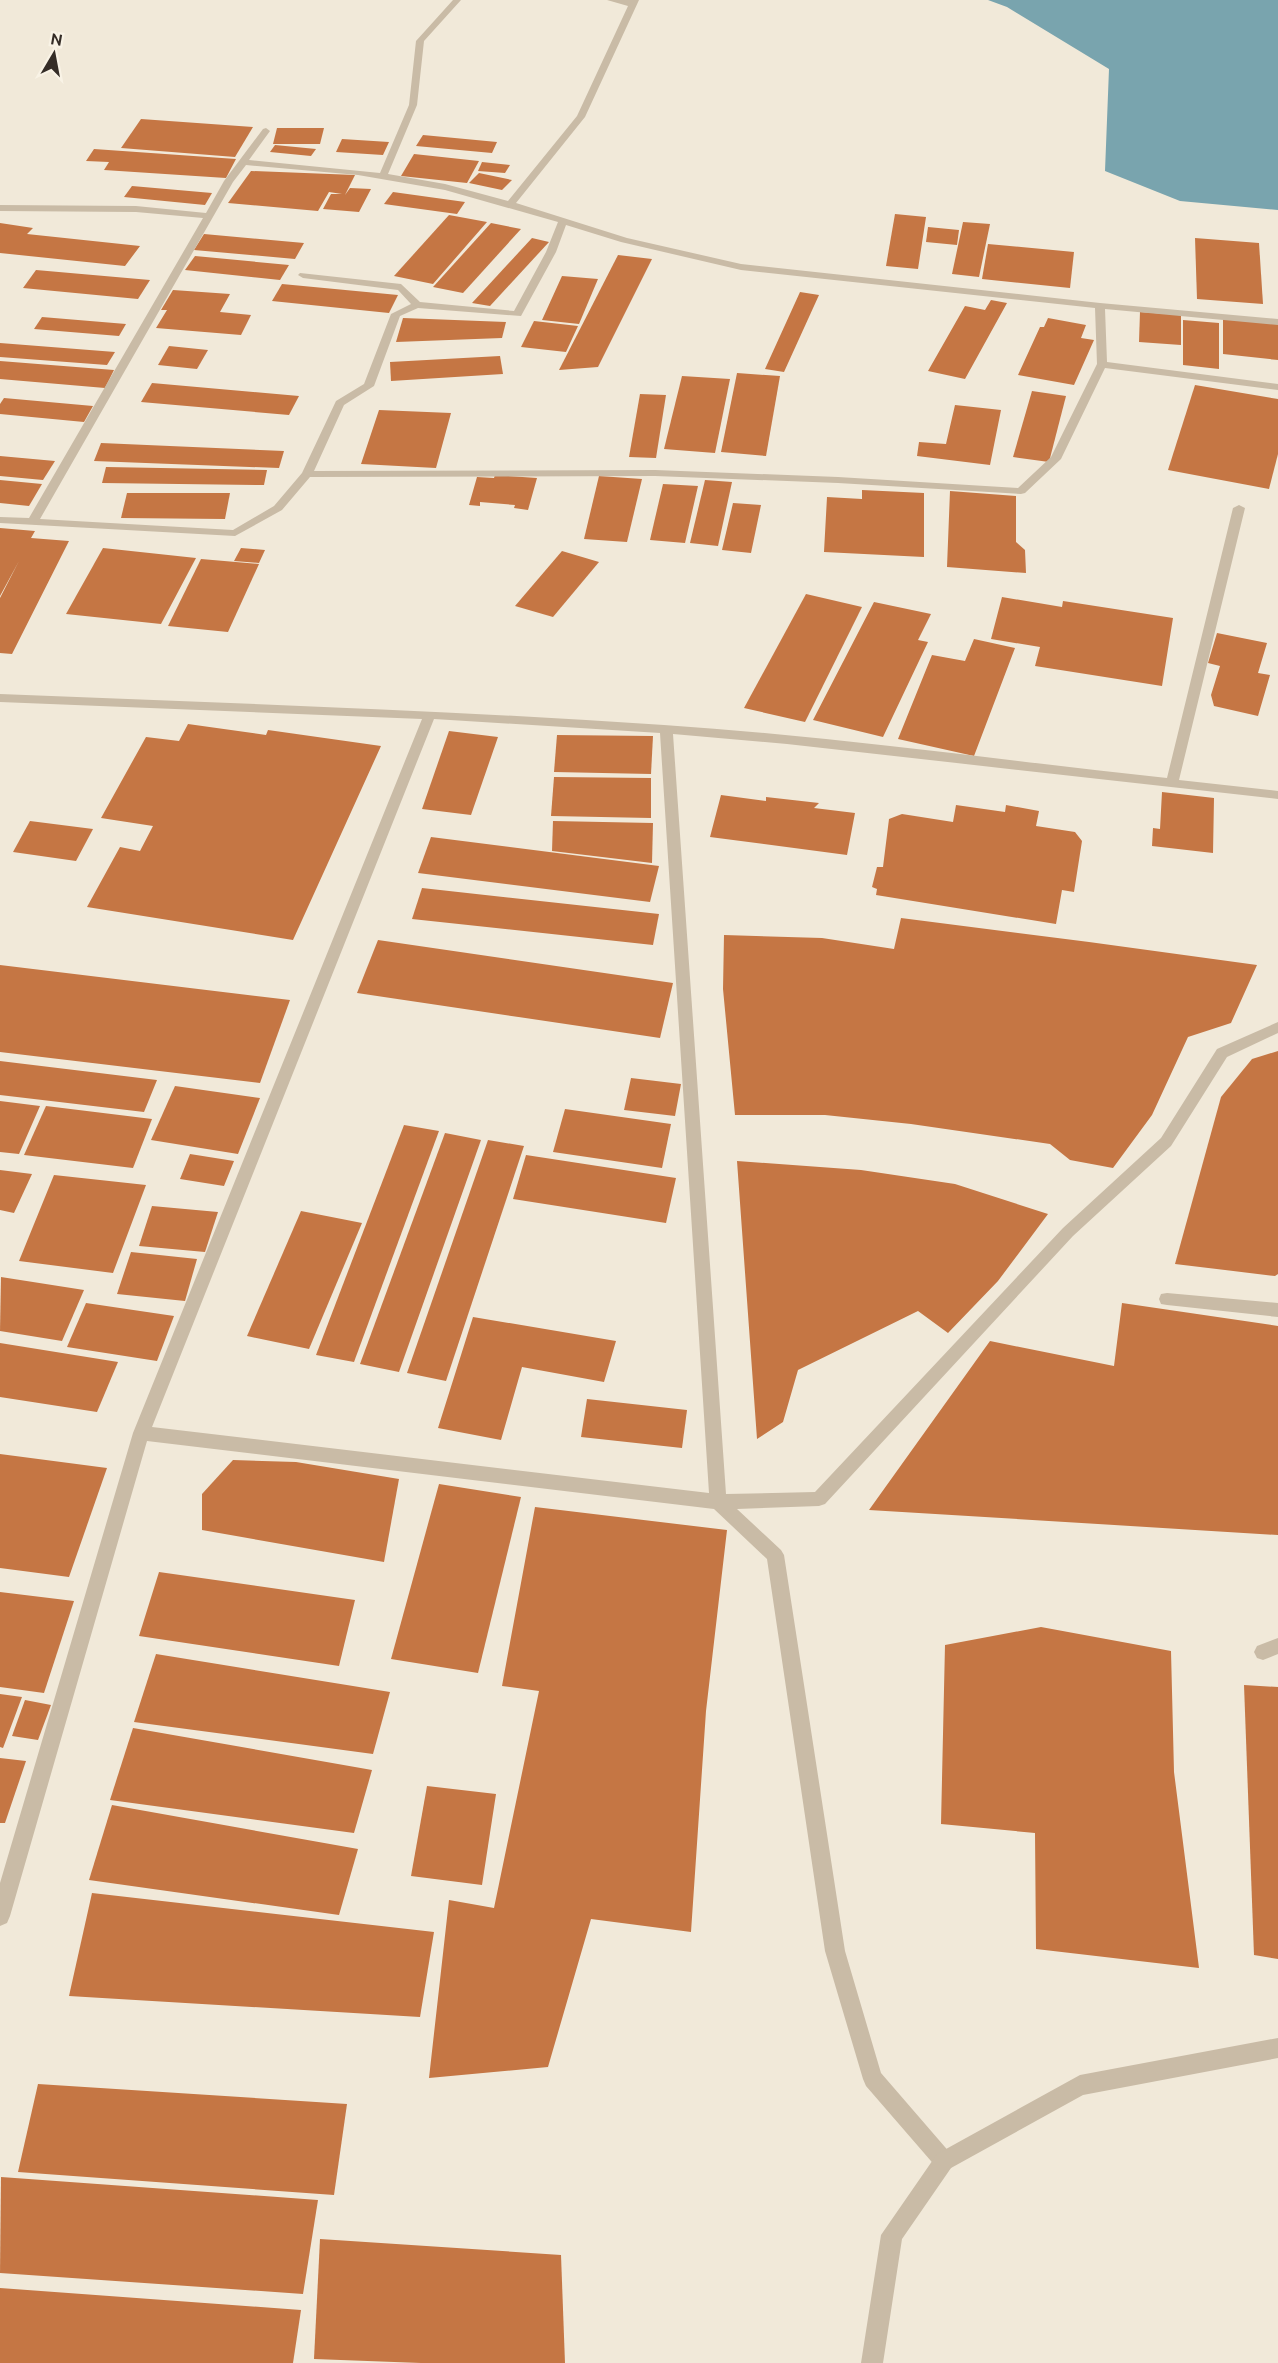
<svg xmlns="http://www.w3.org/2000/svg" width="1278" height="2363" viewBox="0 0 1278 2363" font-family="Ubuntu,sans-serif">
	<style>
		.water { fill: #79a4ae }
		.building { fill: #c57644 }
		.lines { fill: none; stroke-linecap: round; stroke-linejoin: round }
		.minor { fill: #c9bba6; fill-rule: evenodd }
		.tertiary { fill: #c9bba6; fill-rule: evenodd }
	</style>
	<rect width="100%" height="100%" fill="#f1e9d9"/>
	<!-- water -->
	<path class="water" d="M988 0H1278V210L1180 201 1105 171 1109 69 1007 7Z"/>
	<!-- building -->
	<g class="building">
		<path d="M141 119 253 127 235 157 121 148Z"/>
		<path d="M277 128H324L320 144H273Z"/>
		<path d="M423 135 497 142 492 153 416 146Z"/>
		<path d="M342 139 389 142 383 155 336 152Z"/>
		<path d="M275 145 316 149 311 156 270 152Z"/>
		<path d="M94 149 236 159 226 178 104 170 109 162 86 161Z"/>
		<path d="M414 154 479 161 467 183 401 176Z"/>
		<path d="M482 162 510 165 505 173 478 171Z"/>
		<path d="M251 171 355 175 345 195 350 188 371 189 359 212 323 209 331 194H342L329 192 318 211 228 203Z"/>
		<path d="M479 173 512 180 502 190 469 183Z"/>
		<path d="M132 186 212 193 205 205 124 197Z"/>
		<path d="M393 192 465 202 457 214 384 204Z"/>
		<path d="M895 214 926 217 918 269 886 266Z"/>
		<path d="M449 215 487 222 433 284 394 276Z"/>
		<path d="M963 222 990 224 979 277 952 274Z"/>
		<path d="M0 223 33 228 27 234 140 246 125 266 0 253Z"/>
		<path d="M491 223 521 229 463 293 433 287Z"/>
		<path d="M928 227 959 230 957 245 926 242Z"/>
		<path d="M204 234 304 243 295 259 194 250Z"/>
		<path d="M532 238 549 242 490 306 472 303Z"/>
		<path d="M1195 238 1259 243 1263 304 1197 299Z"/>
		<path d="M988 244 1074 252 1070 288 982 279Z"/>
		<path d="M618 255 652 259 598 367 559 370Z"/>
		<path d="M195 256 289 265 280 280 185 270Z"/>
		<path d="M36 270 150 280 138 299 23 288Z"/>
		<path d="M562 276 598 279 579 324 542 320Z"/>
		<path d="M282 284 398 295 389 313 272 301Z"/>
		<path d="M173 290 230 294 220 312 251 315 241 335 156 328 167 310H161Z"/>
		<path d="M800 292 819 295 784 372 765 369Z"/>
		<path d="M991 300 1007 303 965 379 928 371 965 306 985 310Z"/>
		<path d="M1140 312 1181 315V345L1139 342Z"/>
		<path d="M42 317 126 324 119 336 34 329Z"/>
		<path d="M403 318 506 322 502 338 396 342Z"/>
		<path d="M1048 318 1086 325 1081 338 1094 340 1074 385 1018 375 1040 327H1044Z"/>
		<path d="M1223 319 1278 324V360L1223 354Z"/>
		<path d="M1183 320 1219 323V369L1183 365Z"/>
		<path d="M534 321 578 326 566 352 521 347Z"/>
		<path d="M0 343 115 352 107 365 0 357Z"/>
		<path d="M169 346 208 350 197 369 158 365Z"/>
		<path d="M500 356 503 374 391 381 390 362Z"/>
		<path d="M0 361 114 370 105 388 0 379Z"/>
		<path d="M737 373 780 376 766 456 721 452Z"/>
		<path d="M682 376 730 379 715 453 664 449Z"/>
		<path d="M152 383 299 396 289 415 141 402Z"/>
		<path d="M1195 385 1278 399V454L1269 489 1168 470Z"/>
		<path d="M1032 391 1066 396 1049 462 1013 457Z"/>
		<path d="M640 394 666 395 656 458 629 457Z"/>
		<path d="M4 398 93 406 84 422 0 414V404Z"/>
		<path d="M955 405 1001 410 990 465 917 456 919 442 946 444Z"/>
		<path d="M379 410 451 413 436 468 361 464Z"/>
		<path d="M101 443 284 451 279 468 94 461Z"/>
		<path d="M0 456 55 461 43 480 0 476Z"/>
		<path d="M106 467 267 470 264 485 102 483Z"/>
		<path d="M495 475 537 478 528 510 514 508 515 505 480 502V506L469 505 477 477 494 478Z"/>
		<path d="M599 476 642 479 627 542 584 539Z"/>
		<path d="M0 480 42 484 29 506 0 503Z"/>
		<path d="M705 480 732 482 718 546 690 543Z"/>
		<path d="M663 484 698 486 685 543 650 540Z"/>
		<path d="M862 490 924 493V557L824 552 827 497 862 499Z"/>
		<path d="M950 491 1016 496V542L1025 550 1026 573 947 567Z"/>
		<path d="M127 493H230L225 519 121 518Z"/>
		<path d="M733 503 761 505 751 553 722 550Z"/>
		<path d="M0 528 35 531 31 538 69 541 12 654 0 653V598L19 561 0 596Z"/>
		<path d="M103 548 196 558 161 624 66 614Z"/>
		<path d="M241 548 265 550 259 563 234 561Z"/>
		<path d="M562 551 599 562 553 617 515 606Z"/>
		<path d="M201 559 259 564 228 632 168 626Z"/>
		<path d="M806 594 862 607 805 722 744 708Z"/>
		<path d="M1002 597 1062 607 1063 601 1173 618 1162 686 1035 666 1040 647 991 639Z"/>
		<path d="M874 602 931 614 918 640 928 642 883 737 813 720Z"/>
		<path d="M1217 633 1267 643 1258 673 1270 675 1258 716 1214 706 1211 695 1220 666 1208 663Z"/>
		<path d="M974 639 1015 648 974 756 898 739 932 655 965 661Z"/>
		<path d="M188 724 266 735 268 730 381 746 293 940 87 907 120 847 140 851 153 826 101 818 146 737 179 741Z"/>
		<path d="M449 731 498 737 471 815 422 809Z"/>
		<path d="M557 735 653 736 651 774 554 772Z"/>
		<path d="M554 777 651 778V818L551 816Z"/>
		<path d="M1162 792 1214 798 1213 853 1152 846 1153 828 1160 829Z"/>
		<path d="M721 795 766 801V797L819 803 814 808 855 813 847 855 710 837Z"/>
		<path d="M956 805 1005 812 1006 805 1039 811 1036 826 1075 832 1082 841 1074 892 1062 890 1056 924 876 895 877 889 872 887 877 867H883L889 819 902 814 953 822Z"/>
		<path d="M30 821 93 829 76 861 13 852Z"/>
		<path d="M553 821 653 823 652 863 552 851Z"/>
		<path d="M431 837 659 866 650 902 418 873Z"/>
		<path d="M422 888 659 914 653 945 412 919Z"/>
		<path d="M901 918 1089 942 1257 965 1231 1023 1188 1037 1152 1115 1113 1168 1070 1160 1050 1144 911 1124 825 1115H735L723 989 724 935 822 938 894 949Z"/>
		<path d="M378 940 673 983 660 1038 357 993Z"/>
		<path d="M0 965 290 1000 260 1083 0 1052Z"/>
		<path d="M1278 1051V1274L1275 1276 1175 1264 1221 1097 1252 1059Z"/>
		<path d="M0 1061 157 1080 144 1112 0 1095Z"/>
		<path d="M631 1078 681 1084 675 1116 624 1110Z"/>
		<path d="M175 1086 260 1098 238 1154 151 1140Z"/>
		<path d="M0 1101 40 1106 19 1154 0 1152Z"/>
		<path d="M46 1106 152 1119 133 1168 24 1155Z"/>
		<path d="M565 1109 671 1124 662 1168 553 1152Z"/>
		<path d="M404 1125 439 1131 354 1362 316 1355Z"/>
		<path d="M445 1133 481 1140 399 1372 360 1364Z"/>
		<path d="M488 1140 524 1146 446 1381 407 1373Z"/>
		<path d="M190 1154 234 1161 224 1186 180 1179Z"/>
		<path d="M526 1155 676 1178 666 1223 513 1199Z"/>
		<path d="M737 1161 861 1170 955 1184 1048 1214 998 1281 948 1333 918 1311 798 1370 783 1422 757 1439Z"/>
		<path d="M0 1170 32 1174 14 1213 0 1210Z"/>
		<path d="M54 1175 146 1185 113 1273 19 1261Z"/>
		<path d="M152 1206 218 1212 205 1252 139 1246Z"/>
		<path d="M301 1211 362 1223 309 1349 247 1336Z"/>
		<path d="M131 1252 197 1259 185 1301 117 1294Z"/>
		<path d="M1 1277 84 1290 62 1341 0 1331Z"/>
		<path d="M86 1303 174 1316 157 1361 67 1347Z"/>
		<path d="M1122 1303 1278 1326V1535L869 1510 990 1341 1114 1366Z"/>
		<path d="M473 1317 616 1341 604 1382 522 1367 501 1440 438 1428Z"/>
		<path d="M0 1343 118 1362 97 1412 0 1397Z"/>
		<path d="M587 1399 687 1410 682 1448 581 1437Z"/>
		<path d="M0 1454 107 1468 69 1577 0 1568Z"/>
		<path d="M233 1460 296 1462 399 1479 384 1562 202 1530V1494Z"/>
		<path d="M439 1484 521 1497 478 1673 391 1659Z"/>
		<path d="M535 1507 727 1530 706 1711 691 1932 591 1919 548 2067 429 2078 449 1900 494 1908 539 1691 502 1686Z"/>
		<path d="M159 1572 355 1600 339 1666 139 1636Z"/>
		<path d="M0 1592 74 1601 44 1693 0 1687Z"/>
		<path d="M1041 1627 1171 1651 1174 1772 1199 1968 1036 1949 1035 1833 941 1824 945 1645Z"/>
		<path d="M156 1654 390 1692 373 1754 134 1722Z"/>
		<path d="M1244 1685 1278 1687V1959L1254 1955Z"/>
		<path d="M0 1694 22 1697 3 1748 0 1747Z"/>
		<path d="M25 1700 51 1705 38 1740 12 1736Z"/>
		<path d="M133 1728 372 1770 354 1833 110 1800Z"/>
		<path d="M0 1758 26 1761 5 1823H0Z"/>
		<path d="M427 1786 496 1794 482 1885 411 1876Z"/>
		<path d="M112 1805 358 1849 339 1915 89 1880Z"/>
		<path d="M92 1893 434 1932 420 2017 69 1996Z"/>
		<path d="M38 2084 347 2104 334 2195 18 2172Z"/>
		<path d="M1 2177 318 2200 303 2294 0 2273Z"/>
		<path d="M320 2239 561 2255 565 2363H421L314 2359Z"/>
		<path d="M0 2288 301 2310 293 2363H0Z"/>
	</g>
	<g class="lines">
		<!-- minor -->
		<g class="minor">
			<path d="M453 0H461L424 41 417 105 388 174 445 184 508 201 577 116 628 6 607 0H639L585 117 516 203 627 238 741 264 1100 303 1278 319V325L1105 309 1107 362 1278 384V390L1105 368 1061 459 1025 493 1021 494 838 483 655 476 310 477 282 510 235 536 0 523V517L29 518 203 218 136 212 0 211V205L136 206 206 213 224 181 263 129 266 128 270 131 249 160 380 173 409 105 416 41ZM246 165 358 175 445 190 558 222 546 252 514 311 420 302 401 284 300 273 298 275 303 278 398 290 411 304 391 314 364 384 336 401 302 473 274 506 233 530 40 519 233 182ZM566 225 621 242 741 270 1095 308 1097 364 1051 457 1018 488 838 477 655 470 314 471 344 405 374 386 400 316 418 308 521 316 556 252Z"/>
			<path d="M1239 505 1245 508 1179 780 1278 791V799L787 744 673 734 726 1494 815 1492 1063 1228 1161 1138 1217 1049 1278 1022V1033L1227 1057 1171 1146 1073 1236 825 1504 819 1506 737 1509 781 1550 784 1555 845 1951 881 2073 951 2154 954 2161 951 2168 944 2171 937 2168 866 2086 863 2079 825 1951 767 1559 714 1509 147 1441 10 1916 7 1923 0 1926V1883L133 1433 422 719 0 702V694C221 703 443 710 664 725 832 736 999 760 1167 778L1233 508ZM434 719 660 733 709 1493 152 1427Z"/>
			<path d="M1167 1293 1278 1303V1317L1167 1305 1161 1304 1159 1299 1161 1294Z"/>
			<path d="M1278 1638V1654L1263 1660 1257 1658 1254 1652 1257 1646Z"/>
		</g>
		<!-- tertiary -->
		<path class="tertiary" d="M1278 2038V2058L1083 2095 951 2168 902 2239 883 2363H861L881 2235 937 2154 1080 2075Z"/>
	</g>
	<!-- north arrow -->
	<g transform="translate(54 54) rotate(10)" stroke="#f9f3e6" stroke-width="4.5" paint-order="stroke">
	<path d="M0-4.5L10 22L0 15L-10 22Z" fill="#352d27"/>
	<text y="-9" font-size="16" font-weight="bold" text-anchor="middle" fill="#352d27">N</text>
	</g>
</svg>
